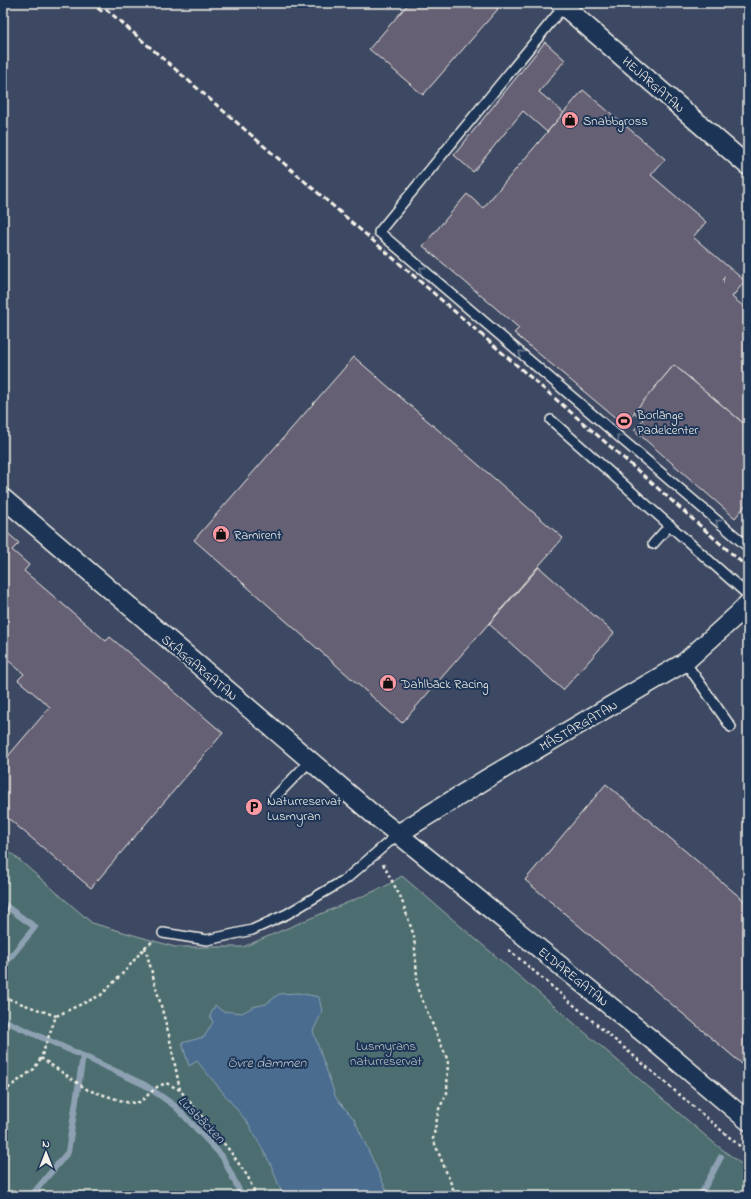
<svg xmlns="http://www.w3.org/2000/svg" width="751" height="1199" viewBox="0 0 751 1199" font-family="'Indie Flower',sans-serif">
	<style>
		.built { fill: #3d4864 }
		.green { fill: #4d6e6f; stroke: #a0b0ac }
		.water { fill: #486c8f; stroke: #8da1b3 }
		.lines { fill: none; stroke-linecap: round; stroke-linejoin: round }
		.stream { stroke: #8da1b3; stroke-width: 6 }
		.building { fill: #666175; stroke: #f4f1e8 }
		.service-casing { stroke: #f4f1e8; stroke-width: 12 }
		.minor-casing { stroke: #f4f1e8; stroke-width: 21 }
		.path { stroke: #f4f1e8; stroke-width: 2.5; stroke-dasharray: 3 3; stroke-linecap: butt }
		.service { stroke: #1d3557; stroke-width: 9 }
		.minor { stroke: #1d3557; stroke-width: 18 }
		.rail { stroke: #f4f1e8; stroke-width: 3; stroke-dasharray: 6 3; stroke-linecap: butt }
		.oneway { stroke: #68778a }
		.labels { text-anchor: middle; stroke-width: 4; stroke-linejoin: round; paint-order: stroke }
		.number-label { font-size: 11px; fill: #d0cdcb }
		.street-label { font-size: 13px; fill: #f4f1e8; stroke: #1d3557 }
		.poi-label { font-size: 13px; fill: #f4f1e8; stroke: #1d3557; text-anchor: start }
		.park-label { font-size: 13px; fill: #bac3be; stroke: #1d3557 }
		.water-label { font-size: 14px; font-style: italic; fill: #b8c2c9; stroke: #1d3557 }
	</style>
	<rect width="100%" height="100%" fill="#2c3e5d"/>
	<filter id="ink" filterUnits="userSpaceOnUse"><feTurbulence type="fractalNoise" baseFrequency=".025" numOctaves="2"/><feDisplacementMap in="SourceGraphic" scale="8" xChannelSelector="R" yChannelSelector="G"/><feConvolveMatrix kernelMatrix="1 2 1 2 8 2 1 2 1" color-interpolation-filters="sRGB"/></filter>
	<g filter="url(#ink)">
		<!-- built -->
		<path class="built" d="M3 3H748V1169L384 887 243 947H175L59 914 3 853Z"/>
		<!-- green -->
		<path class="green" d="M3 846 92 923 175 947H243L384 887 402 876 714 1143 748 1169V1196H3Z"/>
		<!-- water -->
		<path class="water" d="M298 993 319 997 322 1012 313 1031 336 1098 354 1119 389 1196H283L270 1163 248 1123 197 1061 189 1066 182 1043 204 1037 213 1022 210 1016 215 1005 222 1011 242 1013 253 1007 266 1004 279 994Z"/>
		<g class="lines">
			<!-- stream -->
			<g class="stream">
				<path d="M3 904 35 927 3 966"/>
				<path d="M3 1020 83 1056 68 1152 31 1196"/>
				<path d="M83 1056 145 1085 175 1106 222 1156 242 1196"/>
				<path d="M700 1196 721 1157"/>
			</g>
		</g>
		<!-- building -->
		<g class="building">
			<path d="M409 3H491L498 9 423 95 369 49Z"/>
			<path d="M545 42 565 60 539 92 564 113 547 132 523 111 473 172 454 155Z"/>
			<path d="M583 90 665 159 651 175 706 222 693 237 745 281 732 297 748 310V427L674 365 624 425 514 333 519 328 423 246 467 194 483 208Z"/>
			<path d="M354 357 563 538 402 723 194 540Z"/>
			<path d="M674 365 748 427V502L735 518 634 430 643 420 634 412Z"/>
			<path d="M3 529 19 543 12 550 29 565 24 571 106 641 110 637 223 733 91 888 3 814V762L50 707 18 680 24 674 3 656Z"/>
			<path d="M539 567 614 633 563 690 489 624Z"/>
			<path d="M606 784 748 904V1069L525 880Z"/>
		</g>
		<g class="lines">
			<defs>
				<g id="service">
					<path d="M564 6 379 232 748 547"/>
					<path d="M551 420 748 595"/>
					<path d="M653 544 670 525"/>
					<path d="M685 662 731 727"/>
					<path d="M274 798 310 761"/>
					<path d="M163 933 207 940 252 930 287 914 346 879 398 834"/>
				</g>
				<g id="minor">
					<path d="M560 3 748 166"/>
					<path d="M3 498 375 816 398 834 652 1040 748 1121"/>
					<path d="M398 834 488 778 685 662 738 614 748 603"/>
				</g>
			</defs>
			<!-- service casing -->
			<use href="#service" class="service-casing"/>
			<!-- minor casing -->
			<use href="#minor" class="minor-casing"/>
			<!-- path -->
			<g class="path">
				<path d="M383 864 401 898 414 936 418 990 448 1061 447 1093 439 1109 433 1139 456 1196"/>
				<path d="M152 942 145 947 126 970 101 995 56 1016 41 1058 88 1090 129 1103 140 1102 157 1087 166 1083 180 1090 230 1151 248 1177 256 1196"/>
				<path d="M145 947 169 1035 180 1090"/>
				<path d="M509 950 748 1153"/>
				<path d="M3 997 56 1016"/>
				<path d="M3 1092 34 1069 41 1058"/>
			</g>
			<!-- service -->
			<use href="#service" class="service"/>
			<!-- minor -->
			<use href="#minor" class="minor"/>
			<!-- rail -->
			<g class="rail">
				<path d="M90 3 103 12"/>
				<path d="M99 3 619 454 748 568"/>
			</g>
		</g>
		<!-- one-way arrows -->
		<defs><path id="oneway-chevron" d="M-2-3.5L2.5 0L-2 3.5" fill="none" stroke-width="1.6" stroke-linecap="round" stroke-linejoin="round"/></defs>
		<g class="oneway">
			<use href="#oneway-chevron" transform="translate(422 269) rotate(-140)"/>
			<use href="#oneway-chevron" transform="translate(521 353) rotate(-140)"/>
			<use href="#oneway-chevron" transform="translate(619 437) rotate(-140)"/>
			<use href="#oneway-chevron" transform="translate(718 522) rotate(-140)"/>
		</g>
	</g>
	<!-- icons -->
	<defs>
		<symbol id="shop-disc" viewBox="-11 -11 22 22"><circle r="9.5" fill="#ff9aa2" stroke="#1d3557"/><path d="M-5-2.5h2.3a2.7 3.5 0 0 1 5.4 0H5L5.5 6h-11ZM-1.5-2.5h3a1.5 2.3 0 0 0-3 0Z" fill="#111"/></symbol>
		<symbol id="stadium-disc" viewBox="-11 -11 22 22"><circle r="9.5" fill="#ff9aa2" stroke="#1d3557"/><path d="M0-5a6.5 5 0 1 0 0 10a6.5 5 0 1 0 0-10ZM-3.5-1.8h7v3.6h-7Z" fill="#111"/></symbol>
		<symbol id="parking-disc" viewBox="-11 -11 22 22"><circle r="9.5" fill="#ff9aa2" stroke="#1d3557"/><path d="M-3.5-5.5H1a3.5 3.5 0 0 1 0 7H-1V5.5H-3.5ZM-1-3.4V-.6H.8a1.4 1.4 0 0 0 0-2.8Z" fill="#111"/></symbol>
	</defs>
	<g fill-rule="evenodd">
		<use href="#shop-disc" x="560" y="110" width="20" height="20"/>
		<use href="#stadium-disc" x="614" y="411" width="20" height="20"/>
		<use href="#shop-disc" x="211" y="524" width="20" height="20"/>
		<use href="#shop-disc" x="378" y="673" width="20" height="20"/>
		<use href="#parking-disc" x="244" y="797" width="20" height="20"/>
	</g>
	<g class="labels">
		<!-- number labels -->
		<g class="number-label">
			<text x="724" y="283">1</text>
		</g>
		<!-- street labels -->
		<g class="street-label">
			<text transform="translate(654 84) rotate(41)" y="5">HEJARGATAN</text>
			<text transform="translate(200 667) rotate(40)" y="5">SKÄGGARGATAN</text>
			<text transform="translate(578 725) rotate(-30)" y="5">MÄSTARGATAN</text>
			<text transform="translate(574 976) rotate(39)" y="5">ELDAREGATAN</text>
		</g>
		<!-- poi labels -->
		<g class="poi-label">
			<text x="583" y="125">Snabbgross</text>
			<text x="637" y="419">Borlänge<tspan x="637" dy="15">Padelcenter</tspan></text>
			<text x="234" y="539">Ramirent</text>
			<text x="401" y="688">Dahlbäck Racing</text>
			<text x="267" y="805">Naturreservat<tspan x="267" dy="15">Lusmyran</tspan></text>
		</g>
		<!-- park labels -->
		<g class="park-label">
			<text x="386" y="1050">Lusmyrans<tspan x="386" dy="15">naturreservat</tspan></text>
		</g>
		<!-- water labels -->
		<g class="water-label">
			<text x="267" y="1067">Övre dammen</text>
			<text transform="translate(202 1119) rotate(45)" y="5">Lusbäcken</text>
		</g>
	</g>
	<!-- margin -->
	<rect width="751" height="1199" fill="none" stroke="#1d3557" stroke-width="16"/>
	<rect x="8" y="8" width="735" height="1183" fill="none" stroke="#f4f1e8" stroke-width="1.5" filter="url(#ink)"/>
	<!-- north arrow -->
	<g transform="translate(46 1153)" stroke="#1d3557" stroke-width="3" paint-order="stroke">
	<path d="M0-3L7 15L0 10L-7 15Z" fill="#f4f1e8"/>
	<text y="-6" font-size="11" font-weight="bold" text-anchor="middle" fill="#f4f1e8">N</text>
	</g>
</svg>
